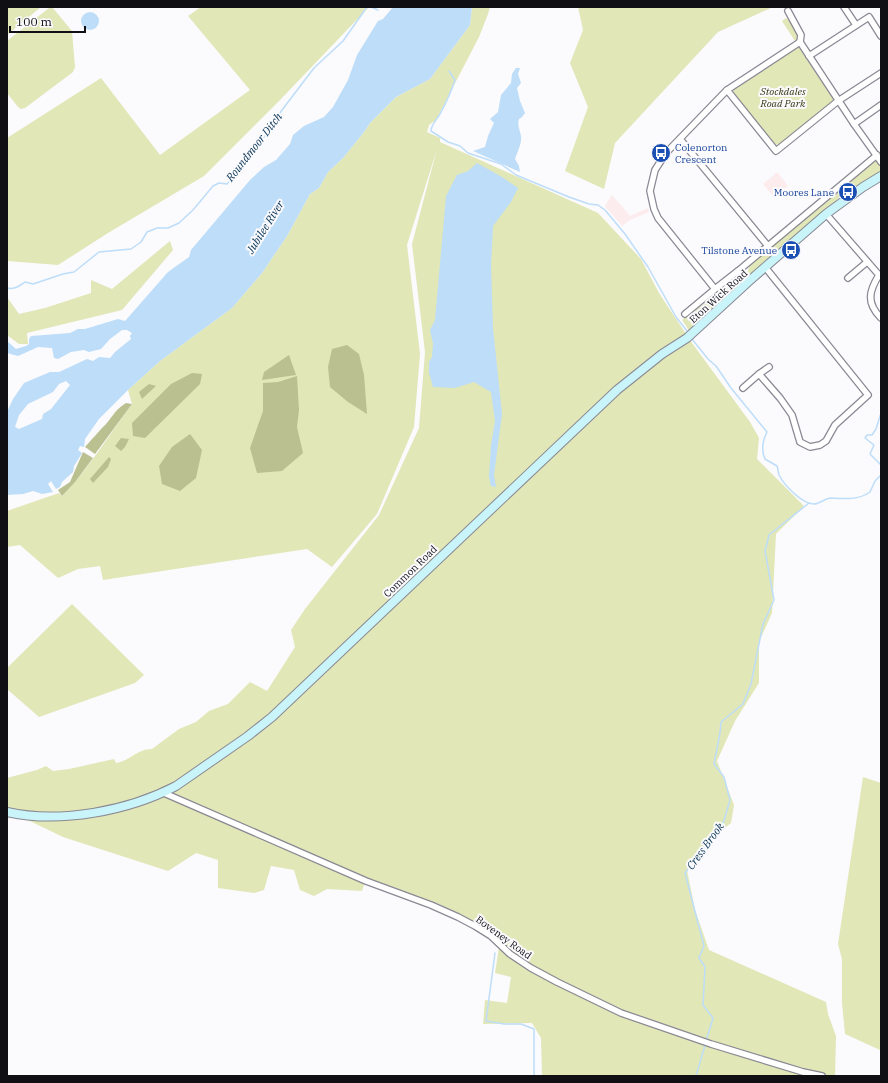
<svg xmlns="http://www.w3.org/2000/svg" width="888" height="1083" viewBox="0 0 888 1083" font-family="'IBM Plex Serif',serif">
	<style>
		.industrial { fill: #fdeced }
		.green { fill: #e1e7b7 }
		.forest { fill: #bbc090 }
		.water { fill: #bdddf9; fill-rule: evenodd }
		.lines { fill: none; stroke-linecap: round; stroke-linejoin: round }
		.stream { stroke: #bdddf9; stroke-width: 1.5 }
		.street-casing { stroke: #8a8994; stroke-width: 8 }
		.secondary-casing { stroke: #8a8994; stroke-width: 10 }
		.street { stroke: #fff; stroke-width: 5.5 }
		.secondary { stroke: #c9f4f9; stroke-width: 8 }
		.labels { text-anchor: middle; stroke-width: 4; stroke-linejoin: round; paint-order: stroke }
		.park-label { font-size: 10px; font-style: italic; fill: #32340e; stroke: #fbfafd }
		.transit-label { font-size: 10px; fill: #164399; stroke: #fbfafd; text-anchor: end }
		.street-label { font-size: 10px; fill: #100f14; stroke: #fbfafd }
		.water-label { font-size: 11px; font-style: italic; fill: #013051; stroke: #fbfafd }
	</style>
	<rect width="100%" height="100%" fill="#fbfafd"/>
	<!-- industrial -->
	<g class="industrial">
		<path d="M775 173H778L788 186 774 197 763 184 774 175Z"/>
		<path d="M612 195 630 216 648 208 649 212 630 220 622 226 605 206Z"/>
	</g>
	<!-- green -->
	<g class="green">
		<path d="M7 7H41L7 35Z"/>
		<path d="M52 7 72 31 75 67 73 72 25 108 21 109 18 107 7 93V41L49 8Z"/>
		<path d="M201 7H369L280 100 204 176 108 233 58 265 7 261V138L101 78 160 155 250 90 188 16Z"/>
		<path d="M472 7H490L488 14 479 37 436 120 429 125 427 132 440 138V142L598 213 641 259 659 293 692 343 750 422 759 438 757 459 804 506 776 534 772 613 759 642V683L735 721 717 761 734 805 731 823 707 842 687 870 695 910 709 950 826 1002 828 1014 836 1036 835 1076H542L541 1038 532 1023 483 1024 485 1000 507 1003 511 977 495 973 499 947 503 942 491 932 439 904 366 879 362 891 327 889 314 896 300 890 294 870 271 866 264 890 254 893 218 888V860L196 853 168 871 63 837 7 810V778L37 770 46 766 53 771 69 769 114 759 116 763C130 761 137 749 152 749L179 729 196 722 209 711 228 704 250 682 267 691 295 647 291 630 305 609 379 515 419 428 425 352 412 244 437 149 407 245 420 354 414 427 377 514 332 567 307 549 103 580 100 566 78 569 58 578 20 545 7 547V511L59 493 62 496C89 468 109 435 132 404L128 390 160 361 232 308 262 273 287 236 310 194 319 188 328 172 343 158 364 132 370 123 396 97 430 79 470 25Z"/>
		<path d="M578 7H773L718 32 615 143 604 189 565 171 588 107 570 63 583 30Z"/>
		<path d="M786 18 798 27 799 38 795 41 782 21Z"/>
		<path d="M799 46 802 47 834 99V102L783 144 778 145 773 143 734 94 733 88Z"/>
		<path d="M872 161H876L881 164V172L840 196 833 205 773 256 767 249Z"/>
		<path d="M170 241 173 250 122 310 27 333 28 344H19L7 335V297L19 314 45 308 91 293V280L112 289Z"/>
		<path d="M766 251 772 257 754 273 750 274 748 272 749 265Z"/>
		<path d="M738 273 743 278 742 284 722 301 716 293Z"/>
		<path d="M715 296 721 301 690 332 682 320Z"/>
		<path d="M72 604 144 675 135 683 39 717 7 689V668Z"/>
		<path d="M863 777 881 783 880 1050 845 1034 842 1003V959L838 944Z"/>
	</g>
	<!-- forest -->
	<g class="forest">
		<path d="M347 345 359 354 364 375 367 414 348 402 330 387 328 367 332 349Z"/>
		<path d="M289 355 296 375 262 380 264 372Z"/>
		<path d="M192 373 202 374 200 384 145 438 133 436 132 423 171 384Z"/>
		<path d="M297 376 299 410 297 427 303 453 282 471 257 473 250 448 263 411V383L278 382Z"/>
		<path d="M149 384 156 386 142 399 139 392Z"/>
		<path d="M126 403 132 404 95 454 85 447C92 439 95 436 102 428 112 419 113 411 126 403Z"/>
		<path d="M190 434 202 450 196 478 180 491 162 484 159 466 172 447Z"/>
		<path d="M121 438 129 439 125 447 121 451 115 446Z"/>
		<path d="M83 452 93 458 75 482 62 496 58 490 70 482Z"/>
		<path d="M109 457 111 459 108 467 93 483 90 479Z"/>
	</g>
	<!-- water -->
	<g class="water">
		<path d="M393 7H472L470 25 430 79 396 97 370 123 364 132 343 158 328 172 319 188 310 194 287 236 262 273 232 308 160 361 128 390 99 419 85 439 84 447 80 446 78 450 82 453 74 466 73 472 62 482 60 487 56 489 51 481 48 484 53 492 42 494 33 491 23 494 7 495V412L13 399 24 383 50 372H59L87 359 93 361 99 357 110 358 115 352 131 339 130 336 132 333 127 330H122L110 339 101 349 89 352 84 350 71 352 58 359 54 358 52 348 38 347 18 356 7 353V341L16 349 26 346 29 344V339L31 336 70 333 78 329H85L118 319 125 321 168 272 189 257 191 250 250 180 264 167 276 160 290 144 293 135 304 126 324 117 333 107 348 80 357 55 378 21 383 19ZM66 381 70 385 51 409 43 414 42 419 19 429 15 427 19 415 28 404 53 392 59 384Z"/>
		<circle cx="90" cy="21" r="9"/>
		<path d="M516 68H520L518 74 521 83 517 88 520 101 525 113 522 117 519 119C517 125 520 130 521 136 522 144 517 152 515 159L519 166 520 172 473 151 485 147 488 136 494 123 490 119 498 112 501 95 511 83 512 74Z"/>
		<path d="M477 163 502 177 518 188 511 202 493 226 491 265 493 328 502 414 494 475 496 487 491 486 489 477 491 445 495 421 491 392 474 382 455 388 433 387 429 373V362L432 357 433 344 430 330 435 320 446 196 457 175 468 171Z"/>
	</g>
	<g class="lines">
		<!-- stream -->
		<g class="stream">
			<path d="M371 7 378 10"/>
			<path d="M449 71 455 80C451 92 446 103 440 114 437 119 431 125 431 131L448 142 460 146 468 153 501 164 516 175 569 197 589 204 598 205 605 210 625 234 648 267 676 317 687 331"/>
			<path d="M7 288C14 290 19 286 25 282L33 284 63 274 74 272 99 252 131 249 141 242 147 232 157 228H168L179 223 193 210 213 186 219 183 227 184 245 164 248 155 253 151 264 137 282 110 314 68 343 41 367 7"/>
			<path d="M692 339 708 359 716 366 731 388 767 432C763 440 761 450 765 459L777 466C778 468 778 472 779 475 784 485 802 504 814 504 820 504 825 498 831 498 845 499 859 500 870 492L875 481 881 475"/>
			<path d="M881 413 876 429 872 435H867L865 438 874 445 870 454 881 465"/>
			<path d="M495 953 486 1021 504 1024H521L534 1029V1076"/>
			<path d="M706 1041 713 1018 703 1005 705 967 699 958 704 946 685 873 723 824 730 800 724 777 714 764 720 733 721 722 743 704 751 684 763 624 774 600 765 551 769 535 809 503"/>
			<path d="M696 1076 705 1045"/>
		</g>
		<defs>
			<g id="street">
				<path d="M844 7 856 25"/>
				<path d="M788 11 801 35 800 42"/>
				<path d="M800 42 727 90 666 153 655 170 650 191 654 209 658 218 715 289 738 271 877 155"/>
				<path d="M800 42 854 124 881 162"/>
				<path d="M809 56 869 17 881 36"/>
				<path d="M727 90 776 151 838 101 881 73"/>
				<path d="M854 124 881 105"/>
				<path d="M680 139 768 246"/>
				<path d="M826 214 879 275 881 274"/>
				<path d="M738 271 748 282"/>
				<path d="M879 275C869 291 866 303 881 318"/>
				<path d="M848 278 867 262"/>
				<path d="M685 314 715 289"/>
				<path d="M759 374 769 367"/>
				<path d="M743 388 759 374 780 398 792 415 800 442 810 447 820 445 826 441 835 425 868 395 765 267"/>
				<path d="M164 793 366 881 431 905 458 917 475 926 491 936 510 954 531 968 557 982 621 1013 711 1044 803 1072 822 1076"/>
			</g>
			<path id="secondary" d="M7 812C60 824 128 811 176 786L248 736 272 717 617 390 662 354 687 338 748 282 826 214 863 187 881 176"/>
		</defs>
		<!-- street casing -->
		<use href="#street" class="street-casing"/>
		<!-- secondary casing -->
		<use href="#secondary" class="secondary-casing"/>
		<!-- street -->
		<use href="#street" class="street"/>
		<!-- secondary -->
		<use href="#secondary" class="secondary"/>
	</g>
	<!-- icons -->
	<defs>
		<symbol id="bus-disc" viewBox="-11 -11 22 22"><circle r="9.5" fill="#1a4fb4" stroke="#fbfafd"/><path d="M-5-6H5V4H4V6H2V4H-2V6H-4V4H-5ZM-3.5-4V0h7V-4ZM-3.5 1.2v1.5H-2V1.2ZM2 1.2v1.5H3.5V1.2Z" fill="#fff"/></symbol>
	</defs>
	<g fill-rule="evenodd">
		<use href="#bus-disc" x="650" y="142" width="22" height="22"/>
		<use href="#bus-disc" x="837" y="181" width="22" height="22"/>
		<use href="#bus-disc" x="780" y="239" width="22" height="22"/>
	</g>
	<g class="labels">
		<!-- park labels -->
		<g class="park-label">
			<text x="783" y="95">Stockdales<tspan x="783" dy="12">Road Park</tspan></text>
		</g>
		<!-- transit labels -->
		<g class="transit-label">
			<text x="675" y="151" text-anchor="start">Colenorton<tspan x="675" dy="12">Crescent</tspan></text>
			<text x="834" y="196">Moores Lane</text>
			<text x="777" y="254">Tilstone Avenue</text>
		</g>
		<!-- street labels -->
		<g class="street-label">
			<text transform="translate(718 296) rotate(-42)" y="4">Eton Wick Road</text>
			<text transform="translate(410 571) rotate(-44)" y="4">Common Road</text>
			<text transform="translate(504 937) rotate(36)" y="4">Boveney Road</text>
		</g>
		<!-- water labels -->
		<g class="water-label">
			<text transform="translate(254 147) rotate(-52)" y="4">Roundmoor Ditch</text>
			<text transform="translate(265 227) rotate(-58)" y="4">Jubilee River</text>
			<text transform="translate(705 846) rotate(-54)" y="4">Cress Brook</text>
		</g>
	</g>
	<!-- border -->
	<rect width="888" height="1083" fill="none" stroke="#100f14" stroke-width="16"/>
	<!-- scale -->
	<path d="M10 26v6h75v-6" fill="none" stroke="#100f14" stroke-width="2"/>
	<text x="16" y="26" font-size="12" fill="#100f14" stroke="#fbfafd" stroke-width="3" paint-order="stroke">100 m</text>
</svg>
